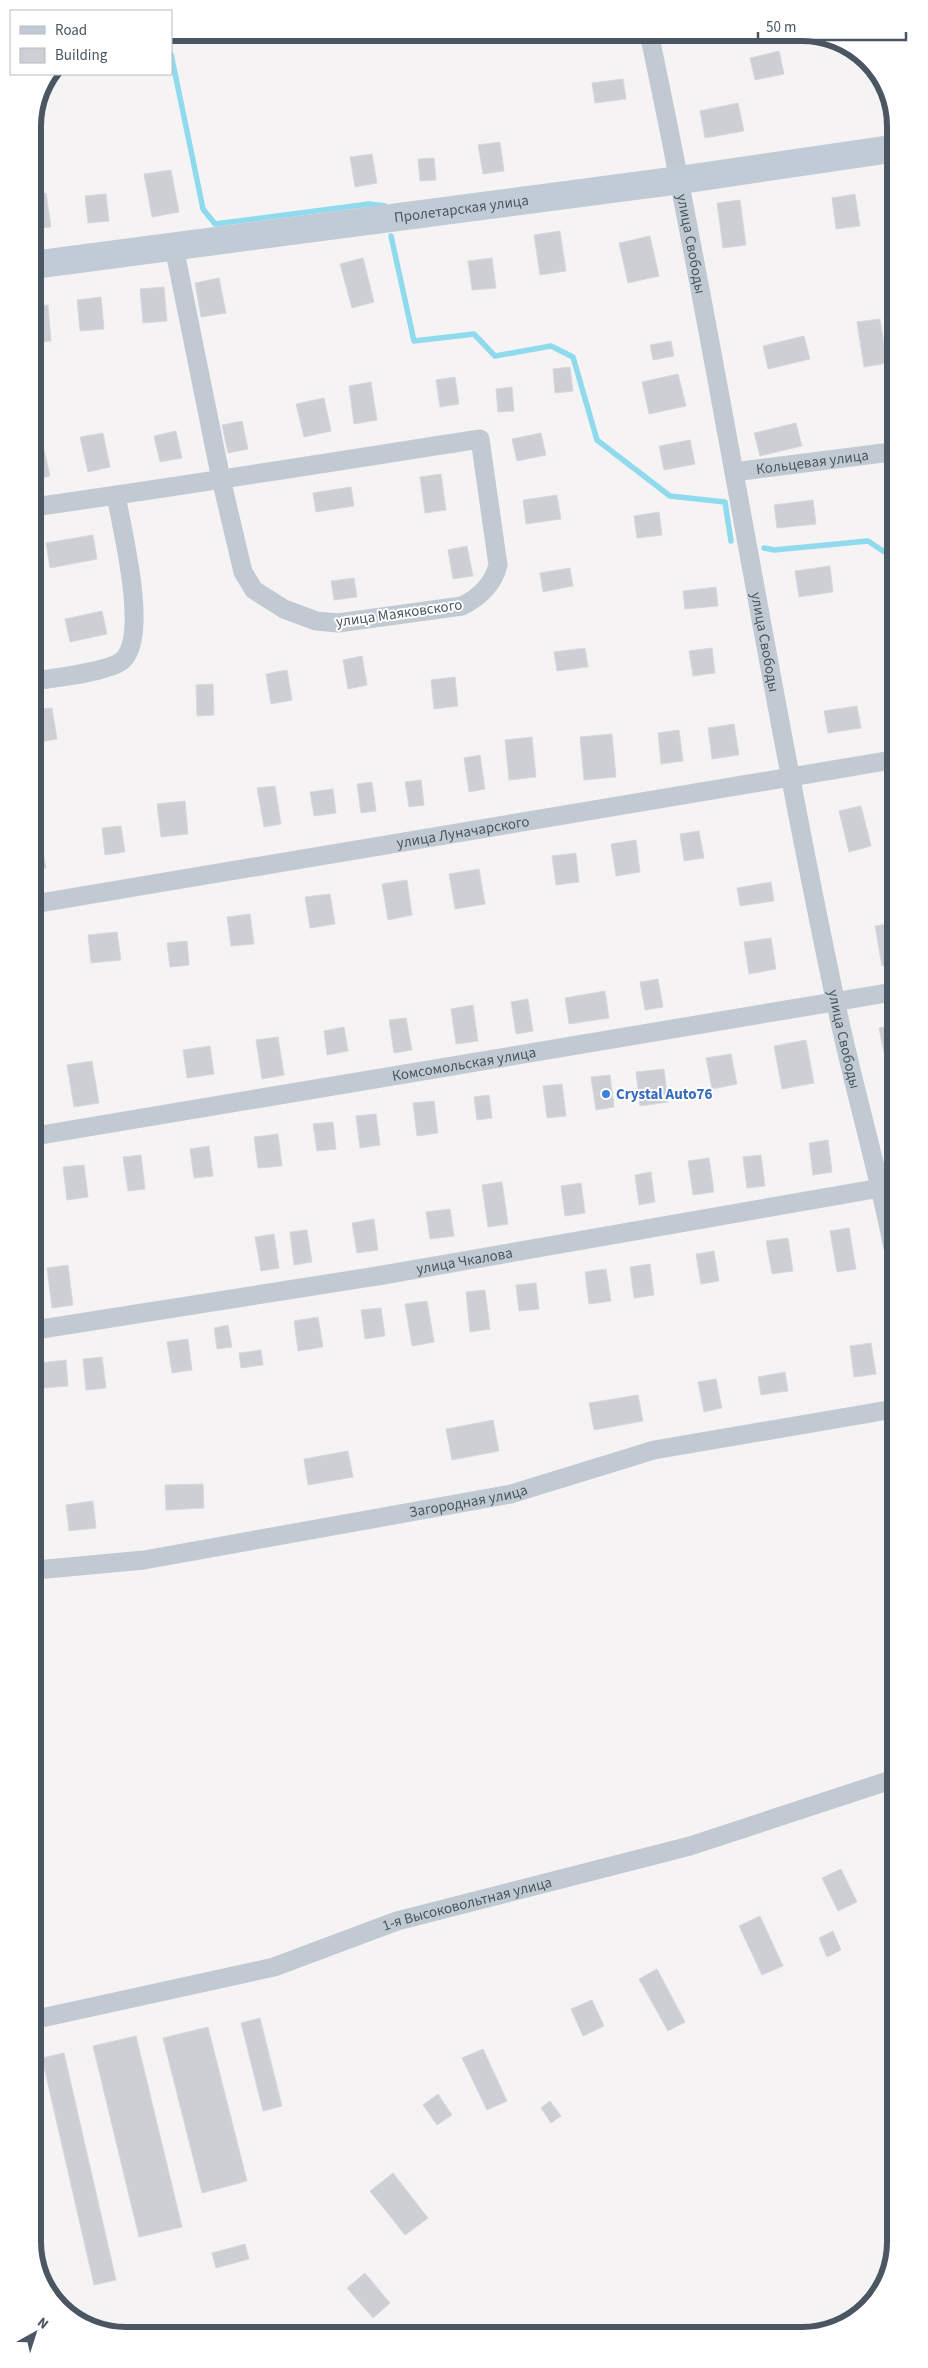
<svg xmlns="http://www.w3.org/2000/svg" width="928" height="2368" viewBox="0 0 928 2368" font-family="'Source Sans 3',sans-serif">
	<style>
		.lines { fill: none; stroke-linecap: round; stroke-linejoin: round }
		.stream { stroke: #90daee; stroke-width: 5.5 }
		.building { fill: #cdcfd5; stroke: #d7d9de }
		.minor { stroke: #c1cad2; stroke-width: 19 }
		.secondary { stroke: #c1cbd6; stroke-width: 28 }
		.shop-dot { fill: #3f7fe0; stroke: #fff; stroke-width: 2 }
		.labels { text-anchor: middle; stroke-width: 4; stroke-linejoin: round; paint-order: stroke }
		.street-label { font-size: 15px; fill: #4a5661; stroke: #fff }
		.shop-label { font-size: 15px; font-weight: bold; fill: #366cbe; stroke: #fff; text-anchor: start }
		.rim { fill: none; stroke: #4a5661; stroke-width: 6 }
	</style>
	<rect width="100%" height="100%" fill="#f5f3f3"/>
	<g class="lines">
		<!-- stream -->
		<g class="stream">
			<path d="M171 54 203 209 215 224 369 204 385 206"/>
			<path d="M391 236 414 341 474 334 495 356 551 346 573 357 597 440 670 496 725 502 731 541"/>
			<path d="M764 548 774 550 868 541 892 557"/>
		</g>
	</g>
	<!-- building -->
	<g class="building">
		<path d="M779 51 784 74 755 80 750 58Z"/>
		<path d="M623 79 626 99 595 103 592 83Z"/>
		<path d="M738 103 744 131 705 138 700 111Z"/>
		<path d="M500 142 504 171 483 174 478 145Z"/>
		<path d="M372 154 377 183 355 187 350 157Z"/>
		<path d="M434 158 436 180 420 181 418 159Z"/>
		<path d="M171 170 179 212 152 217 144 174Z"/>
		<path d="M886 191H891V229Z"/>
		<path d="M46 193 51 227 33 229V195Z"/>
		<path d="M106 194 109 221 88 223 85 196Z"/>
		<path d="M855 194 860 226 836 229 832 198Z"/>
		<path d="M740 200 746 245 723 248 717 203Z"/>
		<path d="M560 231 566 271 540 275 534 235Z"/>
		<path d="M650 236 659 276 628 283 619 243Z"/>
		<path d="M363 258 374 302 352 308 340 264Z"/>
		<path d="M492 258 496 288 472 290 468 261Z"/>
		<path d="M219 278 226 313 201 317 195 283Z"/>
		<path d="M164 287 167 321 143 323 140 289Z"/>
		<path d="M101 297 104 329 80 331 77 300Z"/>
		<path d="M48 305 51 341 33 343V306Z"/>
		<path d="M880 319 887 363 864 367 857 322Z"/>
		<path d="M804 336 810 359 768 369 763 346Z"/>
		<path d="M671 341 674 356 653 360 650 345Z"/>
		<path d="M570 367 573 391 555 393 553 369Z"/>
		<path d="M678 374 686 406 649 414 642 382Z"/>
		<path d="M455 377 459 404 440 407 436 380Z"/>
		<path d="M371 382 377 420 354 424 349 386Z"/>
		<path d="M512 387 514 411 498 412 496 389Z"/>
		<path d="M324 398 331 431 304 437 296 404Z"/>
		<path d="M242 421 248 449 228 453 222 425Z"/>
		<path d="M796 423 802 446 760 456 754 433Z"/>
		<path d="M176 431 182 458 160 462 154 436Z"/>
		<path d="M103 433 110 467 88 472 80 437Z"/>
		<path d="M541 433 546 455 517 461 512 439Z"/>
		<path d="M690 440 695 464 664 470 659 446Z"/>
		<path d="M42 441 50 476 33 480V443Z"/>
		<path d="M441 474 446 510 425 513 420 477Z"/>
		<path d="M351 487 354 506 316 512 313 493Z"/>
		<path d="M557 495 561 519 526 524 523 500Z"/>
		<path d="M813 500 816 524 777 528 774 505Z"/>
		<path d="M659 512 662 535 637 538 634 516Z"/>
		<path d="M93 535 97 559 50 568 46 543Z"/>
		<path d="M467 546 473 576 453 579 448 550Z"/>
		<path d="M830 566 833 592 799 597 795 571Z"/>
		<path d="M570 568 573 586 543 592 540 573Z"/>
		<path d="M354 578 357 597 334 600 331 581Z"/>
		<path d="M716 587 718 606 685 609 683 591Z"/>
		<path d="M102 611 107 634 70 642 65 619Z"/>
		<path d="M585 648 588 667 557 671 554 652Z"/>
		<path d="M712 648 715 673 693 676 689 651Z"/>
		<path d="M362 656 367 685 348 689 343 660Z"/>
		<path d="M287 670 292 700 271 704 266 674Z"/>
		<path d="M455 677 458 706 434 709 431 680Z"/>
		<path d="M213 684 214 715 197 716 196 685Z"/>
		<path d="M857 706 861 728 828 733 824 711Z"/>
		<path d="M52 708 57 739 34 743V710Z"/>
		<path d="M734 724 739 755 712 759 708 728Z"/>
		<path d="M679 730 683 761 661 764 658 733Z"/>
		<path d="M612 734 616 777 584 780 580 737Z"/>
		<path d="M532 737 536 777 509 780 505 740Z"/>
		<path d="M480 755 485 789 469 792 464 758Z"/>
		<path d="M421 780 424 805 409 807 405 782Z"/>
		<path d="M372 782 376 811 361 813 357 784Z"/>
		<path d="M275 786 281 824 264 827 257 788Z"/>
		<path d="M333 789 336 813 314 816 310 792Z"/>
		<path d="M185 801 188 834 161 837 157 804Z"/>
		<path d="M861 806 871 846 849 852 839 811Z"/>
		<path d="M121 826 125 852 105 855 102 828Z"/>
		<path d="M699 831 704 858 684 861 680 834Z"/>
		<path d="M40 837 46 868 34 870V839Z"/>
		<path d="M636 840 640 872 616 876 611 844Z"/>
		<path d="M576 853 579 882 556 885 552 856Z"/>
		<path d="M479 869 485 904 455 909 449 874Z"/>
		<path d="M407 880 412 915 388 920 382 884Z"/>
		<path d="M771 882 774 901 740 906 737 888Z"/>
		<path d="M330 894 335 924 310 928 305 897Z"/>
		<path d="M250 914 254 944 231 946 227 917Z"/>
		<path d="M893 923V964L882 966 875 926Z"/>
		<path d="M117 932 121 960 91 963 88 935Z"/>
		<path d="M771 938 776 969 749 974 744 942Z"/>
		<path d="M187 941 189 965 170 967 167 943Z"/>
		<path d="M39 944 44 978 35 980 34 945Z"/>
		<path d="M658 979 663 1007 645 1010 640 982Z"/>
		<path d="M605 991 609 1018 569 1024 565 998Z"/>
		<path d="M528 999 533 1031 516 1034 511 1002Z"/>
		<path d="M473 1005 478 1041 456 1044 451 1009Z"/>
		<path d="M406 1018 412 1050 394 1053 389 1020Z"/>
		<path d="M893 1025V1051L884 1053 879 1028Z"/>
		<path d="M344 1027 348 1051 327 1055 324 1031Z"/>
		<path d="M278 1037 284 1075 262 1079 256 1040Z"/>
		<path d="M806 1040 814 1083 782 1089 774 1046Z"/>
		<path d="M210 1046 214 1074 187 1078 183 1050Z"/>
		<path d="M731 1054 737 1084 712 1089 706 1058Z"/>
		<path d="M92 1061 99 1103 74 1107 67 1065Z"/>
		<path d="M664 1069 668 1102 640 1106 636 1072Z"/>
		<path d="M610 1075 614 1107 596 1110 591 1077Z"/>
		<path d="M562 1084 566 1116 547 1118 543 1086Z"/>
		<path d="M489 1095 492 1118 477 1120 474 1097Z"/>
		<path d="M434 1101 438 1133 417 1136 413 1103Z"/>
		<path d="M376 1114 380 1145 360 1148 356 1116Z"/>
		<path d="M333 1122 336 1149 317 1151 313 1124Z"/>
		<path d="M278 1134 282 1166 258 1168 254 1137Z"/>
		<path d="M828 1140 832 1172 813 1175 809 1143Z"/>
		<path d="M209 1146 213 1176 194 1178 190 1149Z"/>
		<path d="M141 1155 145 1189 128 1191 123 1157Z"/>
		<path d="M761 1155 765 1186 747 1188 743 1157Z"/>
		<path d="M709 1158 714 1192 693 1195 688 1161Z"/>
		<path d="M84 1165 88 1197 67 1200 63 1167Z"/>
		<path d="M651 1172 655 1202 639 1205 635 1175Z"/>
		<path d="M502 1182 508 1224 488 1227 482 1185Z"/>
		<path d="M581 1183 585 1213 565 1216 561 1186Z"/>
		<path d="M450 1209 454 1236 430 1239 426 1212Z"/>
		<path d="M374 1219 378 1250 357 1253 352 1223Z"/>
		<path d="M849 1228 856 1269 837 1272 830 1231Z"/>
		<path d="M307 1230 312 1262 294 1265 290 1232Z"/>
		<path d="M274 1234 279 1268 261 1271 255 1237Z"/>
		<path d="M788 1238 793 1271 772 1274 766 1241Z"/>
		<path d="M714 1251 719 1281 701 1284 696 1254Z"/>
		<path d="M650 1264 654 1295 634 1298 630 1267Z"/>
		<path d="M68 1265 73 1305 52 1308 47 1268Z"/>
		<path d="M606 1269 611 1301 589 1304 585 1272Z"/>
		<path d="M536 1283 539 1309 519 1311 516 1285Z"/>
		<path d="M485 1290 490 1329 470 1332 466 1292Z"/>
		<path d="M427 1301 434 1342 412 1346 405 1304Z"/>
		<path d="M381 1308 385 1336 365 1339 361 1310Z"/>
		<path d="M318 1317 323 1347 298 1351 294 1321Z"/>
		<path d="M228 1325 232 1347 217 1349 214 1328Z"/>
		<path d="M188 1339 192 1370 172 1373 167 1342Z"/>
		<path d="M871 1343 876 1374 854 1377 850 1346Z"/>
		<path d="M261 1350 263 1365 241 1368 239 1353Z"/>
		<path d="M102 1357 106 1388 86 1390 83 1359Z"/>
		<path d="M66 1360 68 1386 43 1388 40 1363Z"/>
		<path d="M785 1372 788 1391 761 1395 758 1377Z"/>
		<path d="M716 1379 722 1408 704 1412 698 1382Z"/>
		<path d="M638 1395 643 1421 594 1430 589 1403Z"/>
		<path d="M493 1420 499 1451 452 1460 446 1429Z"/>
		<path d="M348 1451 353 1477 308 1485 304 1459Z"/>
		<path d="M203 1484 204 1508 166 1510 165 1485Z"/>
		<path d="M93 1501 96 1528 69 1531 66 1505Z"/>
		<path d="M841 1869 857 1902 838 1911 822 1878Z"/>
		<path d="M760 1916 783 1966 762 1975 739 1926Z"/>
		<path d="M833 1931 841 1950 827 1957 819 1938Z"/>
		<path d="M657 1969 685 2022 668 2031 639 1979Z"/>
		<path d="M592 2000 604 2026 583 2036 571 2009Z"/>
		<path d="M260 2018 282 2106 263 2111 241 2023Z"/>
		<path d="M208 2027 247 2181 202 2193 163 2038Z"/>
		<path d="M136 2036 182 2227 139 2237 93 2046Z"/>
		<path d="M483 2049 507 2101 487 2110 462 2058Z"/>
		<path d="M64 2053 116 2280 94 2285 42 2058Z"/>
		<path d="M438 2094 452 2115 437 2125 423 2105Z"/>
		<path d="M550 2101 561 2116 551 2123 541 2108Z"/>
		<path d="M393 2173 428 2218 405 2235 370 2191Z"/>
		<path d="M245 2244 249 2259 216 2268 212 2253Z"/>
		<path d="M365 2273 390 2303 373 2318 347 2288Z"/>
	</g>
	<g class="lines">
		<!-- minor -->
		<g class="minor">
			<path id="s1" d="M649 33C717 354 767 678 835 999 852 1083 877 1164 893 1248"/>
			<path id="s2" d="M734 472 891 452"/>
			<path d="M34 507C183 486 332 462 480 439L498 565C493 585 480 597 462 606L338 623 316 621 284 609 254 590 243 572 221 479 174 247"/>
			<path d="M34 681C53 678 110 672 123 660 149 634 122 531 116 495"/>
			<path id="s3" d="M34 904 892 760"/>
			<path id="s4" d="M35 1136 893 992"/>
			<path id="s5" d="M35 1330 383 1275 892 1186"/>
			<path id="s6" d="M36 1570 144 1560 511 1494 654 1450 894 1409"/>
			<path id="s7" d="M37 2019 274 1967 397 1921 690 1846 894 1779"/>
		</g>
		<!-- secondary -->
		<path class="secondary" id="s8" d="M33 265 680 180 891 149"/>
	</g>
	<!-- markers -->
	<circle class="shop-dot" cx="606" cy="1094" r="5"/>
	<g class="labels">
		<!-- street labels -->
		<g class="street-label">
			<text dy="5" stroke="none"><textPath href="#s8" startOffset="432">Пролетарская улица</textPath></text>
			<text dy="5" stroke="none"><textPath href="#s1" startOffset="215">улица Свободы</textPath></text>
			<text dy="5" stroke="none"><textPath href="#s2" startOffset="79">Кольцевая улица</textPath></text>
			<text transform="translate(399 613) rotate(-8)" y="5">улица Маяковского</text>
			<text dy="5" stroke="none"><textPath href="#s1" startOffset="620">улица Свободы</textPath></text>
			<text dy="5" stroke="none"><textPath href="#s3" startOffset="435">улица Луначарского</textPath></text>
			<text dy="5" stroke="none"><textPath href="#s1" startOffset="1025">улица Свободы</textPath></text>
			<text dy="5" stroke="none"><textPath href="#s4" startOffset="435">Комсомольская улица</textPath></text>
			<text dy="5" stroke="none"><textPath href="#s5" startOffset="435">улица Чкалова</textPath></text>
			<text dy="5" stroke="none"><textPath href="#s6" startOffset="438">Загородная улица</textPath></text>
			<text dy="5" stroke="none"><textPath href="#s7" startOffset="446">1-я Высоковольтная улица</textPath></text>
		</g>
		<!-- shop labels -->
		<g class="shop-label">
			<text x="616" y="1099">Crystal Auto76</text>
		</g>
	</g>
	<!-- crop -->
	<path d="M0 0H928V2368H0ZM126 41H802A85 85 0 0 1 887 126V2242A85 85 0 0 1 802 2327H126A85 85 0 0 1 41 2242V126A85 85 0 0 1 126 41Z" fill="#fff" fill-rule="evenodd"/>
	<path class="rim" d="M126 41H802A85 85 0 0 1 887 126V2242A85 85 0 0 1 802 2327H126A85 85 0 0 1 41 2242V126A85 85 0 0 1 126 41Z"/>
	<!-- legend -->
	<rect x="10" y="10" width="162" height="65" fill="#ffffff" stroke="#b7bbc0"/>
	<rect x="20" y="26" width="25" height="8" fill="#c1cbd6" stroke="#b7bbc0"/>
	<text x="55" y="35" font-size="15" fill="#4a5661">Road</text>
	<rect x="20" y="48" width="25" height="15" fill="#cdcfd5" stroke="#b7bbc0"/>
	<text x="55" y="60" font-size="15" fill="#4a5661">Building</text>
	<!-- north arrow -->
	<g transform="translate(35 2333) rotate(39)" stroke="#ffffff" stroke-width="4" paint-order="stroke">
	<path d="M0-4L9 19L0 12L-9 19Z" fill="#4a5661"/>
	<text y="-8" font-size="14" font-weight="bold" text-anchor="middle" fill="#4a5661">N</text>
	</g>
	<!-- scale -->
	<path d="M758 32v8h148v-8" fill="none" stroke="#4a5661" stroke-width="2.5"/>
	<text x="766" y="32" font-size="15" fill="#4a5661" stroke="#ffffff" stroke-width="4" paint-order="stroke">50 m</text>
</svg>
